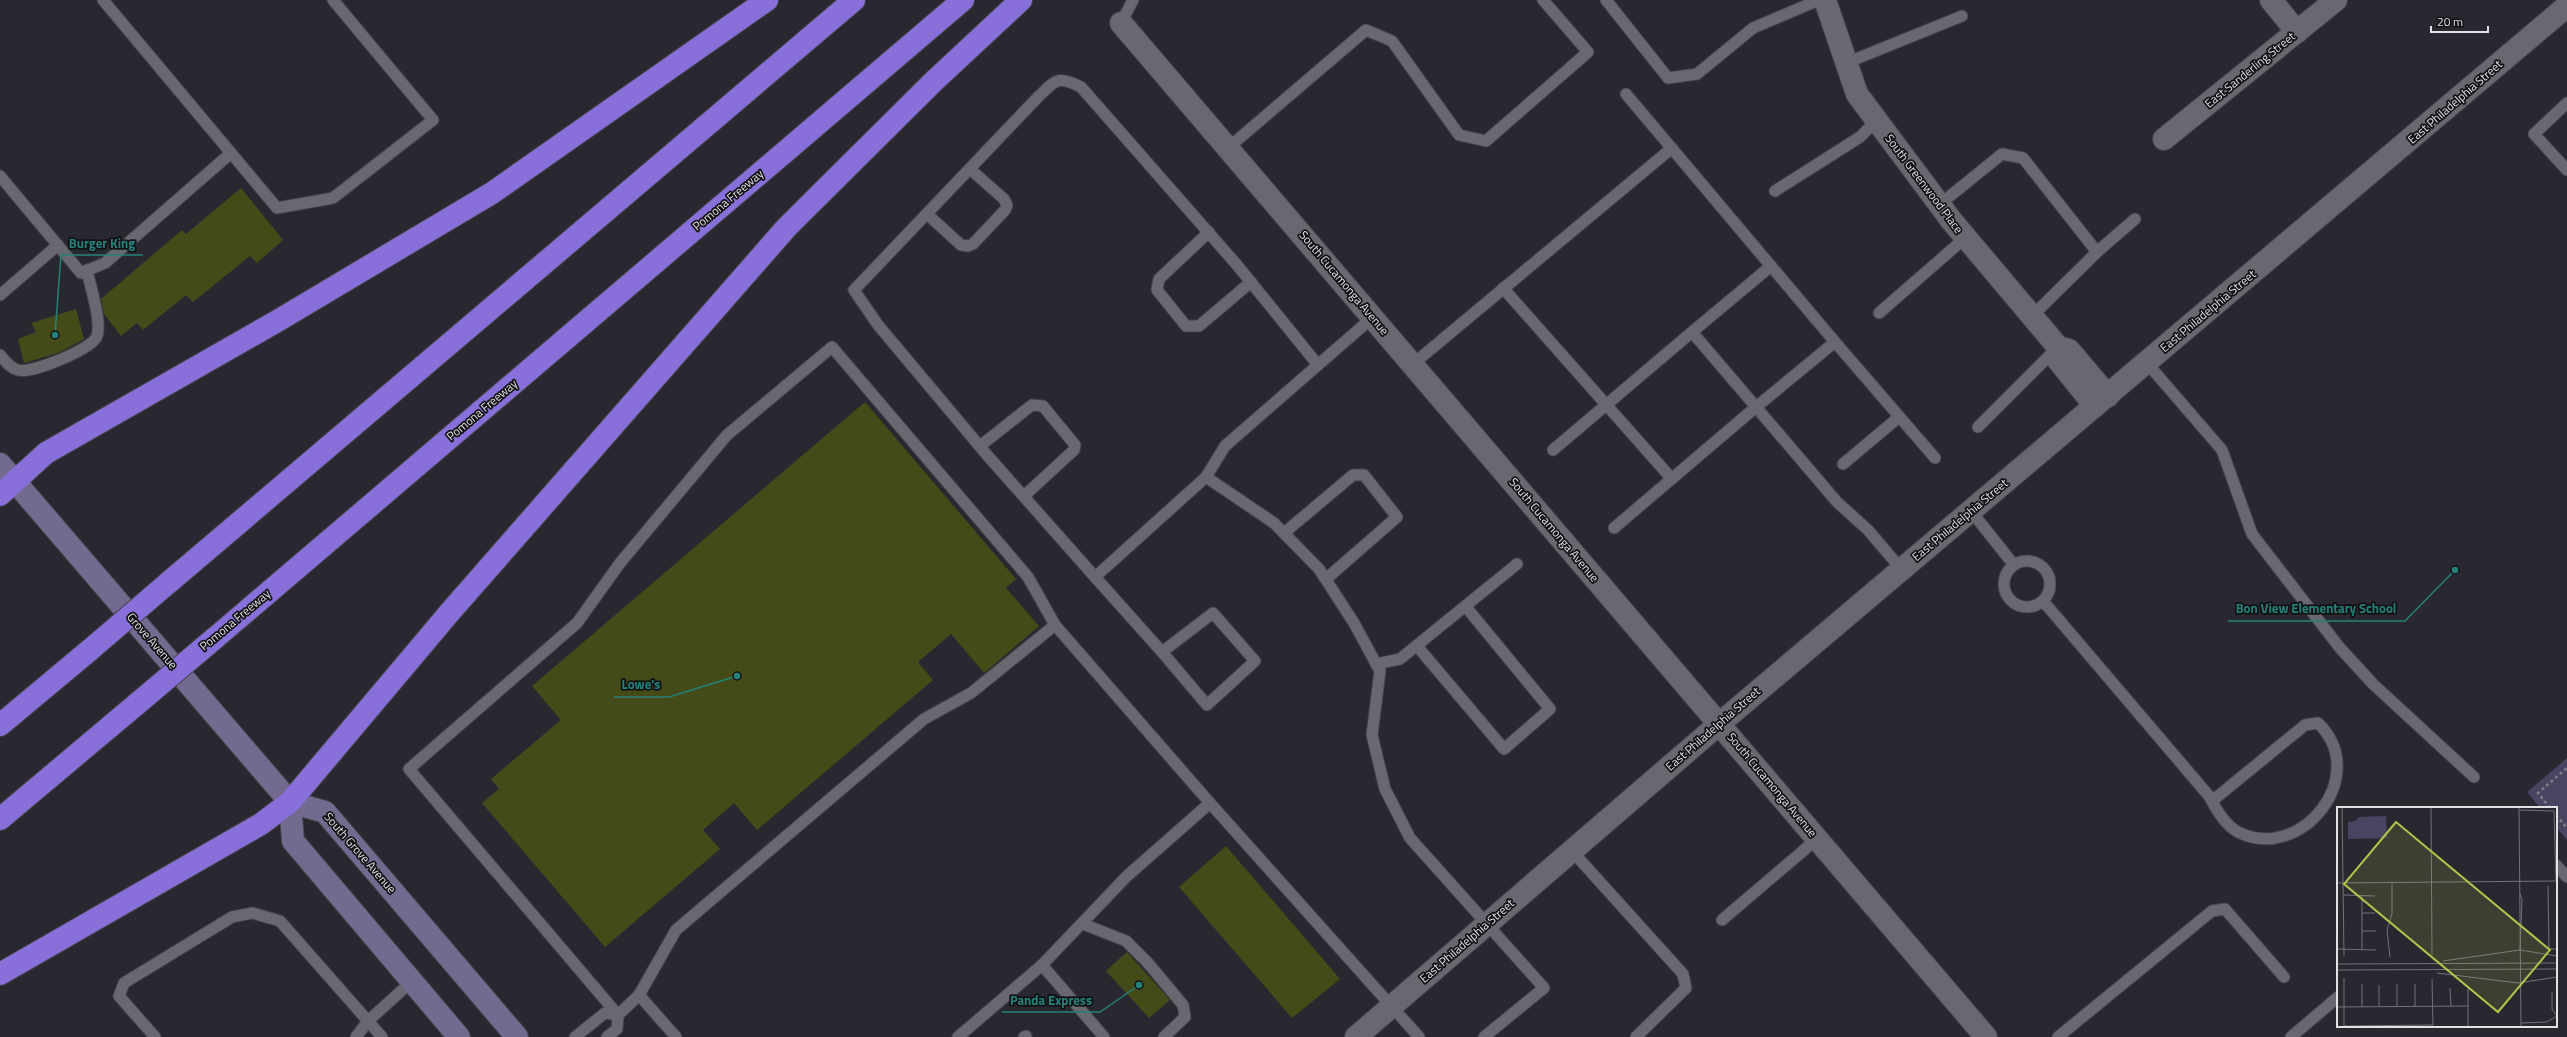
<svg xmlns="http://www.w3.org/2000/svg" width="2567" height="1037" viewBox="0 0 2567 1037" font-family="'Titillium Web',sans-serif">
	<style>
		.green { fill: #4a4463 }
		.building { fill: #454b18 }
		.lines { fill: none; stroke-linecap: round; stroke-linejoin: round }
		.service-casing { stroke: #444349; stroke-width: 13 }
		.minor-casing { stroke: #444349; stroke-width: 24 }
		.tertiary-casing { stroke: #444349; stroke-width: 24 }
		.secondary-casing { stroke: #444349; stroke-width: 24 }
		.motorway-casing { stroke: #444349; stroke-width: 24 }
		.path { stroke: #7f7e85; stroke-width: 2.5; stroke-dasharray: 3 3; stroke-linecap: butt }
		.service { stroke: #696871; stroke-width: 11 }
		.minor { stroke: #696871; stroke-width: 22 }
		.tertiary { stroke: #696871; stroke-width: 22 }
		.secondary { stroke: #736a90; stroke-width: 22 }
		.motorway { stroke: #896fd9; stroke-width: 22 }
		.motorway-bridge-casing { stroke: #444349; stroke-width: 24; stroke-linecap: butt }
		.motorway-bridge { stroke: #896fd9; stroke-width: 22 }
		.labels { text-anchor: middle; stroke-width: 3.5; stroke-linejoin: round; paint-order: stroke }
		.street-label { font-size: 12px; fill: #e1e1e6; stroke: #121215 }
		.inset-road { fill: none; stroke: #737279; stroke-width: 1 }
		.view { fill: #b4c24a; fill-opacity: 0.15; stroke: #b4c24a; stroke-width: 2 }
		.inset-edge { fill: none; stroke: #e1e1e6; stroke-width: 2 }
		.leader { fill: none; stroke: #24817a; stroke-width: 1.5 }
		.callout-dot { fill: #24817a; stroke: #121215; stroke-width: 1.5 }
		.callout-label { font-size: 13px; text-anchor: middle; font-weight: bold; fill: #24817a; stroke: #121215; stroke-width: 3.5; stroke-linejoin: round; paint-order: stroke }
	</style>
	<rect width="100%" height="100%" fill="#292830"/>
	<!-- green -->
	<path class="green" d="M2567 758V840L2556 827V808H2540L2527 792Z"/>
	<!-- building -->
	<g class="building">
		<path d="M241 188 283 240 257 263 250 256 193 302 186 295 143 330 137 323 121 336 104 314 101 299 182 230 186 234Z"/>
		<path d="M76 309 84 339 58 353 24 363 18 339 36 332 31 323Z"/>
		<path d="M865 402 1016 579 1006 588 1039 626 984 673 951 634 918 662 933 680 757 830 734 803 703 830 720 849 605 947 482 803 499 789 491 779 561 720 532 686Z"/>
		<path d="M1226 846 1340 979 1292 1018 1179 887Z"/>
		<path d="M1127 952 1170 1000 1149 1018 1106 971Z"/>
	</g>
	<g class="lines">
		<defs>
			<g id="service">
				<path d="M103 0 277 208 333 198 433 120 333 0"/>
				<path d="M1606 0 1668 78 1697 74 1753 28 1819 0"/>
				<path d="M1121 23 1133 0"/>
				<path d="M1846 63 1962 16"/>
				<path d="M1626 94 1835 342 1756 407 1837 502 1868 530 1902 570"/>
				<path d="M2567 103 2534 134 2567 170"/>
				<path d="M1228 148 1366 30 1392 41 1459 135 1486 141 1588 52 1543 0"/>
				<path d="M0 176 81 273 105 263 231 153"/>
				<path d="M1775 191 1860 137 1876 121"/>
				<path d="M1939 205 2002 154 2023 158 2097 252 2032 316"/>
				<path d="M927 214 961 245 968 246 973 244 1005 210 1007 205 1004 199 970 169"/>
				<path d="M1209 232 1159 279 1157 290 1186 326H1199L1251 282"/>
				<path d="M2097 252 2135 219"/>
				<path d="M1503 288 1672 479"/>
				<path d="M0 295 58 245"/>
				<path d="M1879 313 1965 238"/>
				<path d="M1373 317 1225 446 1206 477 1274 523 1319 569 1354 623 1380 671 1372 735 1385 789 1410 838 1544 988 1484 1037"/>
				<path d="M1692 332 1771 266"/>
				<path d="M1835 342 1935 458"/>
				<path d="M0 355C5 361 10 368 18 370 31 374 93 349 97 336 102 321 90 286 87 270"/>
				<path d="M2147 363 2222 450 2252 534 2340 648 2373 684 2474 777"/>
				<path d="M1413 364 1672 148"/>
				<path d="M1978 427 2058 347"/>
				<path d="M980 446 1032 405 1043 406 1075 445 1074 450 1024 496"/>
				<path d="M1553 450 1692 332 1756 407 1614 528"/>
				<path d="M1843 464 1899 417"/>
				<path d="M1206 477 1095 577 987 455 878 325 854 290 1038 97C1056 80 1057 75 1081 87L1237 265 1318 365"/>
				<path d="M1971 511 2014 565"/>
				<path d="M1284 533 1353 475H1364L1397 517 1326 579"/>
				<circle cx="2027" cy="584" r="23"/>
				<path d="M1095 577 1162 652 1213 613 1255 661 1207 705 1162 652"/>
				<path d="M2043 601 2209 796C2216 809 2225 825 2238 832 2301 864 2372 775 2318 723L2305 725 2212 801"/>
				<path d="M1417 646 1504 749 1550 709 1466 607"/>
				<path d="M1376 664 1400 659 1517 564"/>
				<path d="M1572 851 1683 974 1686 988 1636 1037"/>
				<path d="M2556 865 2567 877"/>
				<path d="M1722 920 1817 839"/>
				<path d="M1083 924 1126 941 1148 963 1183 1005 1185 1017 1164 1037"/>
				<path d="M1042 965 1127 876 1210 803 1419 1037"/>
				<path d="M639 995 676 1037"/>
				<path d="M618 1015 639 995 676 930 924 719 971 693 1055 625"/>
				<path d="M155 1037 119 996 124 983 232 917 252 913 280 921 382 1037"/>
				<path d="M356 1037 368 1021 411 982"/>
				<path d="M575 1037 605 1013 618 1015"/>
				<path d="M607 1037 617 1029 618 1015 409 769 577 623 620 563 727 435 832 347 1028 577 1055 625 1210 803"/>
				<path d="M958 1037 1042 965 1104 1037"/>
				<path d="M1024 1037 1026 1036"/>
				<path d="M2058 1037 2212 911 2225 909 2284 977"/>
				<path d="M2291 1037 2338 997"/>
			</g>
			<g id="minor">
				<path d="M1825 0 1857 94 1951 220 2058 347 2069 350 2108 396"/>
				<path d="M2271 0 2297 32"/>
				<path d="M1121 23 1986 1037"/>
				<path d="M2164 139 2336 0"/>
				<path d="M2058 360 2095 406"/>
			</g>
			<path id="tertiary" d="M1356 1037 1719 724 2567 6"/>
			<g id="secondary">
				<path d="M0 464 290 802"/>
				<path d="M290 802 325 812 517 1037"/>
				<path d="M290 802 293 841 459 1037"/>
			</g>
			<g id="motorway">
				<path d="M0 495 46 453 279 320 492 193 767 0"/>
				<path d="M168 583 854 0"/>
				<path d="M215 638 963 0"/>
				<path d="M0 725 91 649"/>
				<path d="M0 819 138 703"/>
				<path d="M0 974 261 824 290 802 450 612 787 227 933 82 1021 0"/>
			</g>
		</defs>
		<!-- service casing -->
		<use href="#service" class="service-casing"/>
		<!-- minor casing -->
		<use href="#minor" class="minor-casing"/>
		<!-- tertiary casing -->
		<use href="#tertiary" class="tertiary-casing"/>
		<!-- secondary casing -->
		<use href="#secondary" class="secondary-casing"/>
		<!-- motorway casing -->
		<use href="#motorway" class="motorway-casing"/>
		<!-- path -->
		<g class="path">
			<path d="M2550 808 2538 793 2567 768"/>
			<path d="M2556 815 2567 828"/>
		</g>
		<!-- service -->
		<use href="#service" class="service"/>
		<!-- minor -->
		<use href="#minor" class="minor"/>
		<!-- tertiary -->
		<use href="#tertiary" class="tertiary"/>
		<!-- secondary -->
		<use href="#secondary" class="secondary"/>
		<!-- motorway -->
		<use href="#motorway" class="motorway"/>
		<defs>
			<g id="motorway-bridge">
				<path d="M91 649 168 583"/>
				<path d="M138 703 215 638"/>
			</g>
		</defs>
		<!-- motorway-bridge casing -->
		<use href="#motorway-bridge" class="motorway-bridge-casing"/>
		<!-- motorway-bridge -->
		<use href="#motorway-bridge" class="motorway-bridge"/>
	</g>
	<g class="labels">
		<!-- street labels -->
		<g class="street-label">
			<text transform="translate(2250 70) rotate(-39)" y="4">East Sanderling Street</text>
			<text transform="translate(2455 102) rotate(-41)" y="4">East Philadelphia Street</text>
			<text transform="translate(1924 184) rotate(53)" y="4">South Greenwood Place</text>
			<text transform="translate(728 200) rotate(-40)" y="4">Pomona Freeway</text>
			<text transform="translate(1344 283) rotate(50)" y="4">South Cucamonga Avenue</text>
			<text transform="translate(2208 311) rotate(-40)" y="4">East Philadelphia Street</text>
			<text transform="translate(482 410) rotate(-40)" y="4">Pomona Freeway</text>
			<text transform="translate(1960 520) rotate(-40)" y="4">East Philadelphia Street</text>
			<text transform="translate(1554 530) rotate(50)" y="4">South Cucamonga Avenue</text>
			<text transform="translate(235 620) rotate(-40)" y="4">Pomona Freeway</text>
			<text transform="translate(152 641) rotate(49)" y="4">Grove Avenue</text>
			<text transform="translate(1713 729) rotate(-41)" y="4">East Philadelphia Street</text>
			<text transform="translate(1772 785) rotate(50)" y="4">South Cucamonga Avenue</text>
			<text transform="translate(360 853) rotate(49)" y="4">South Grove Avenue</text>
			<text transform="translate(1467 941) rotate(-41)" y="4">East Philadelphia Street</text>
		</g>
	</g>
	<!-- overview -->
	<g transform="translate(2337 807)">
		<rect width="220" height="220" fill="#292830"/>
		<path d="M49 9 50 31 11 32V15L18 14 22 10Z" fill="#4a4463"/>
		<path class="inset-road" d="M5 0 7 149M94 0 95 148M182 0 184 220M182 3 217 4 219 74M0 76 220 74M211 79 212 142H220M183 87 185 93 183 143M6 88 38 89M25 88V142M25 106H38M25 124H39M0 142 39 143M53 150 50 123 55 107V76M106 154 183 143 220 149M0 157 220 156M0 163 220 162M100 166 181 176 220 170M7 171V219M95 172 96 218M25 177V200M60 177V200M78 177V200M42 178V199M113 181 114 199M215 185V202L220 209M131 199V220M0 200 131 199V182M184 216 210 215 220 209M7 219 96 218"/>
		<path class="view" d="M59 15 213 143 161 205 7 77Z"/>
		<rect width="220" height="220" class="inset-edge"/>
	</g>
	<!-- callouts -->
	<path class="leader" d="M55 335L61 255H143M2455 570L2405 621H2228M737 676L669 697H614M1139 985L1100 1012H1002"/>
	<g class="callout-dot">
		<circle cx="55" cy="335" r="4"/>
		<circle cx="2455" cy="570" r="4"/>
		<circle cx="737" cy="676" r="4"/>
		<circle cx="1139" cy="985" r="4"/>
	</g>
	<g class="callout-label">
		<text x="102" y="248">Burger King</text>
		<text x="2316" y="613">Bon View Elementary School</text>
		<text x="641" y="689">Lowe's</text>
		<text x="1051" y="1005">Panda Express</text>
	</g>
	<!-- scale -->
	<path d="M2431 26v6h57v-6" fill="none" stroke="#e1e1e6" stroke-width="2"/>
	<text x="2437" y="26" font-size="12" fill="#e1e1e6" stroke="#121215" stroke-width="3" paint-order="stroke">20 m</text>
</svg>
